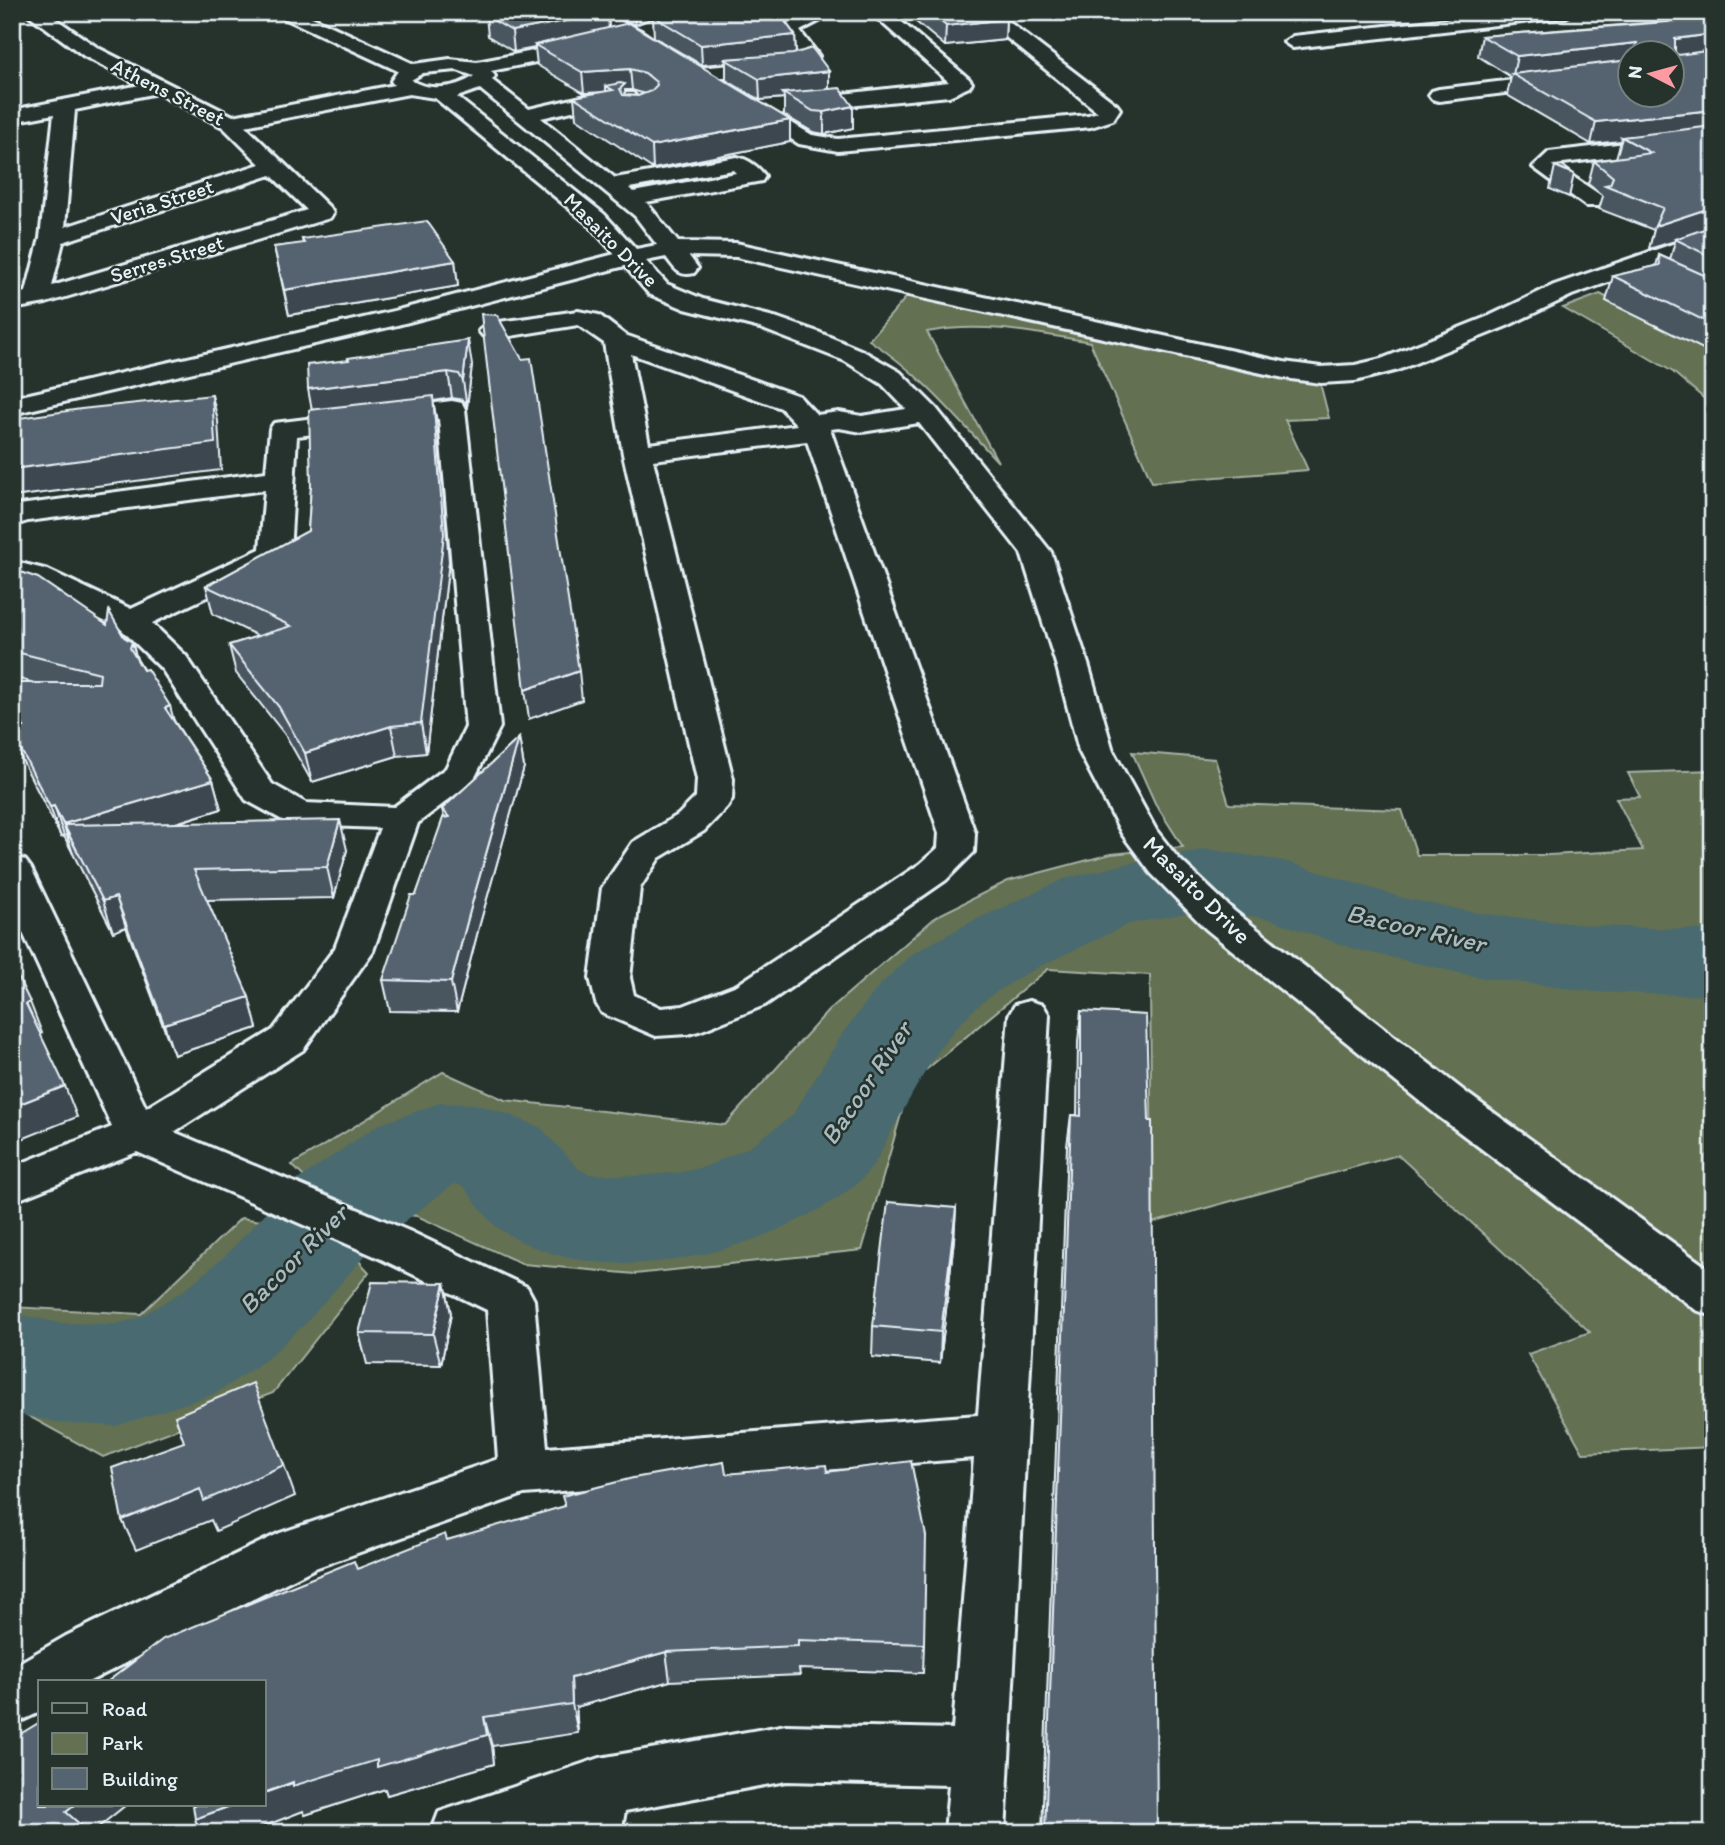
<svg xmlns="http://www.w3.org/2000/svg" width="1725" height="1845" viewBox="0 0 1725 1845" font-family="Itim,sans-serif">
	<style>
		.green { fill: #637051; stroke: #a6b0a4; stroke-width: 2 }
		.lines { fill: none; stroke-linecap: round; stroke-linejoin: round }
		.river { fill: #4a6b70; fill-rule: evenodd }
		.minor-casing { stroke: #e8f1f8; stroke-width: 6 }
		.minor { fill: #26332d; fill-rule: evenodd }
		.wall { fill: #495661; stroke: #e8f1f8; stroke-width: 2; fill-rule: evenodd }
		.shaded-wall { fill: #3c464f; stroke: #e8f1f8; stroke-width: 2 }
		.building { fill: #556471; stroke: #e8f1f8; stroke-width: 2 }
		.labels { text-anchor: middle; stroke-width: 5; stroke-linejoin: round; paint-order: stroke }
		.far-street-label { font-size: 21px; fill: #e8f1f8; stroke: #26332d }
		.street-label { font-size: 24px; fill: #e8f1f8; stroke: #26332d }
		.water-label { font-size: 26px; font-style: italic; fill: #a9bbc2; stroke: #26332d }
	</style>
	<rect width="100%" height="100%" fill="#26332d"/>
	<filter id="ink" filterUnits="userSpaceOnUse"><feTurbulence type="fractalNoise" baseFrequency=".0143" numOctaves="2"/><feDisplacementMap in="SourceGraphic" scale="14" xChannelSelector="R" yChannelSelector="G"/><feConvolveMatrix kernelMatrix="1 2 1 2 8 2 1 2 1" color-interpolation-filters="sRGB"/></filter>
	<g filter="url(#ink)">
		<!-- green -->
		<g class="green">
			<path d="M909 294 1085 331 1272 376 1320 383 1329 418 1285 420 1308 470 1152 482 1090 342C1037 333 981 321 927 332L998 462C957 418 920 373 869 340Z"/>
			<path d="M1600 294 1713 353V406L1673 372 1563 308Z"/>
			<path d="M1132 752 1215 759 1229 804 1402 810 1417 855H1549L1643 850 1616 798 1640 797 1628 773 1713 770V1447L1583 1453 1528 1354 1590 1332 1398 1155 1152 1223 1150 975 1048 969 910 1083 862 1250 635 1274 523 1264 417 1216 399 1214 303 1176 292 1165 443 1072 505 1100 725 1125 828 1011 937 916 1008 881 1111 854 1183 847 1155 803Z"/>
			<path d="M241 1218 261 1221 358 1260 369 1272 273 1393 103 1457 12 1407V1307L141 1314Z"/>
		</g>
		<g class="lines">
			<!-- river -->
			<path class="river" d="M1207 849 1284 861 1403 898 1478 913 1595 926 1713 930V996L1595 992 1478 977 1354 949 1269 919 1207 909 1129 924C1083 947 1025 969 984 1001 942 1034 916 1088 890 1134 883 1146 878 1160 869 1171 856 1188 825 1207 805 1217 717 1262 591 1288 501 1230 487 1221 474 1199 463 1186L454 1184 376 1243 307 1322 267 1359 215 1394 116 1426 60 1423 12 1413V1313L60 1323 116 1324 138 1318 183 1291 225 1256 296 1181 378 1125 440 1103 475 1104 513 1116 541 1128 579 1169 590 1174 637 1176 683 1172 707 1166 749 1147 792 1116 844 1031 880 985 914 953 969 923 1064 879 1143 860Z"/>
			<defs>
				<g id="minor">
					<path d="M25 12H46L98 48 233 116 394 85 391 81 398 71 280 16 277 12H301L414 64 450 59 477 62 589 40 596 42 598 46 596 50 491 71 495 76 492 80 529 109 599 93H633L636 97 633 101 599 105 541 118 615 178 737 157C748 159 759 167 765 176L762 181 646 202 678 242 736 243 1284 362 1321 367 1355 365 1381 359 1489 316 1554 285 1713 230V245L1572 295 1507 326 1398 370 1355 381 1321 383 1284 378 736 257 689 256 698 268 694 273C679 277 675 269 666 257L646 261 667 284 703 299 778 318 818 332 863 351 900 372 936 408 1051 552 1089 667 1113 751 1156 830 1177 857 1234 911 1468 1094 1713 1272V1316L1696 1310 1438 1116 1206 929 1151 873 1122 834 1079 751 1057 667 1021 553 919 423 862 432 839 428 830 429 975 833 974 852 946 880 765 1005 702 1030 688 1034 656 1036 602 1013 596 1003 590 978 602 888 633 842 678 815 696 797 697 779 623 454 604 343 578 325 492 339 483 336 479 331 483 326 492 323 578 311 599 315 625 335 799 396 817 415 839 412 862 416 906 409 882 384 845 361 760 328 685 309 649 294 625 266 397 325 12 414V398L394 311 615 254 588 224 435 98 409 94 245 126 330 208 333 213 330 218 46 303 12 309V295L26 292 40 238 54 114 12 122V110L140 85 84 56ZM457 70 474 76C458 88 429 92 411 80L423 73ZM480 89 635 216 657 245 636 249 604 214 457 97ZM157 93 223 127 260 164 65 227 75 110ZM733 170 736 173 633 192 629 188ZM271 175 307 210 52 286 63 242ZM631 354 781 408 797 425 649 444ZM807 441 939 833 938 848 920 864 737 985 683 1006 661 1008 634 995 630 978 640 888 659 858 704 831 727 807 732 799 733 779 653 460Z"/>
					<path d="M577 12H601L641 31 671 52 662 58 655 56Z"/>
					<path d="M811 12H836L800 31 819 56 814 65 793 72 698 80 688 74 698 68 790 60 800 57 781 31 785 24Z"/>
					<path d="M870 12H890L969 79 972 83 969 87 949 96 798 111 791 109 788 105 791 101 798 99 949 82Z"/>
					<path d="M975 12H996L1117 105 1120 109 1113 120 1091 127 838 151 799 144 736 104 739 100H753L812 135 838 139 1088 115 1098 112Z"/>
					<path d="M1514 12H1575L1566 17 1293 48 1284 42 1293 36Z"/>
					<path d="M1630 66V78L1439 101 1432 99 1429 95 1432 91 1439 89Z"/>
					<path d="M1713 133V145L1563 163 1558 167 1602 196 1605 201 1602 206H1586L1533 167 1549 152 1557 151Z"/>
					<path d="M452 401 462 403 465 409 500 727 473 781 418 823 373 951 303 1050 174 1132 409 1231 527 1287 534 1300 547 1448 978 1415 1009 1015 1015 1005 1029 1001 1043 1005 1049 1015 1005 1833H945L949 1785 786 1781 625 1811 621 1833H562V1828L549 1833H431L439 1812 600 1758 786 1725 953 1729 974 1458 524 1494 315 1568 88 1682H40V1712L12 1725V1667L66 1636 280 1533 498 1459 487 1310 377 1257 137 1152 12 1202V1167L112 1127 12 909V856L25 860 31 868 146 1108 273 1030 335 948 380 828 299 825 286 822 246 800 162 669 120 628 12 580V561L48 570 131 609 260 549 265 490 28 521 12 526V506L266 472 270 429 274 423ZM439 419 466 727 446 768 394 807 306 803 272 784 186 656 152 623 286 559 290 553 297 436Z"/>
				</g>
			</defs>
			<!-- minor casing -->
			<use href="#minor" class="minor-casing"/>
			<!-- minor -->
			<use href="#minor" class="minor"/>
		</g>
		<!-- wall -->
		<g class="wall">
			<path d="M608 12H805L785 21 795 35 796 53 829 71V89L853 106V128L824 134 813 132 784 115V98L760 100 726 80V63L702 65 654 37 653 18 635 25Z"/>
			<path d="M904 12H997L1006 19 1005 40 945 46Z"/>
			<path d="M1713 12V354L1606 301 1613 276 1656 266 1659 255 1670 260 1675 241 1649 249 1654 230 1599 209 1603 196 1588 184 1594 161 1616 158 1621 141 1591 144 1507 95 1511 77 1478 56 1482 36 1658 22 1660 15ZM1630 52H1672L1630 94Z"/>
			<path d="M608 13 609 28 790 120V142L653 169 576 118 574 97 600 92 584 93 537 65 535 48 514 52 488 36 486 16ZM625 90H632L645 94 638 96 625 95Z"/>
			<path d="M1555 166 1574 174 1569 197 1550 189Z"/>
			<path d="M302 239 455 261 458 286 289 315 274 247 303 244Z"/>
			<path d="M348 358 472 365 467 407 463 400 452 398 433 401 437 422 449 561 426 753 397 756 312 782 286 736 236 673 229 645 258 636 213 614 206 586 308 531 311 486 312 410 348 360Z"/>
			<path d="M12 569 132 642 137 659 175 722 213 780 221 809 177 823 347 850 334 898 207 900 257 1028 174 1055 126 927 113 932 64 836 61 837 22 760 12 733 19 729 14 715 35 683 12 677Z"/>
			<path d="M519 738 524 767 479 927 457 1012 390 1011 383 980 416 895 444 818 442 809Z"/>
			<path d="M1081 1011 1157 1833H1042L1067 1146 1071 1115H1077L1078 1042Z"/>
			<path d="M956 1208 954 1239 940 1363 872 1357 873 1326Z"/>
			<path d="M445 1283 451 1314 441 1365 367 1364 359 1333Z"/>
			<path d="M827 1472 924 1644 923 1673 799 1669 800 1675 670 1681 576 1707 578 1733 492 1746 494 1764 387 1795 385 1789 305 1815 303 1811 246 1833H201L195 1819 357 1569 447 1540 726 1474Z"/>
		</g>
		<!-- shaded-wall -->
		<g class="shaded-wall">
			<path d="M634 12H668L653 16V18L635 25Z"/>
			<path d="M778 12H805L781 22Z"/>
			<path d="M1004 12H1027L1004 15Z"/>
			<path d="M608 13 609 33 535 45V48L514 52 512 31Z"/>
			<path d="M1006 19 1005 40 945 46 946 26Z"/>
			<path d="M1713 34V53L1672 59 1675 39Z"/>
			<path d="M795 35 796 56 725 59 726 63 702 65 701 45Z"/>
			<path d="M1637 43 1635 52H1630V64L1513 75 1517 56Z"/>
			<path d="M630 69 632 90H625L626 106 613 90 606 86V92L584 93 582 72Z"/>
			<path d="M829 71V93H783L784 98 760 100 759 79Z"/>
			<path d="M853 106V128L824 134V112Z"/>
			<path d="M1713 110V131L1622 137 1621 141 1591 144 1596 122Z"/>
			<path d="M790 120V142L653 169 652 146Z"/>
			<path d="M1713 207V228L1675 239V241L1649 249 1655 226Z"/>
			<path d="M455 261 458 286 289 315 284 290Z"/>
			<path d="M468 340 472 365 467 407 463 381Z"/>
			<path d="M448 372 452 398 433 401 437 422 449 561 426 753 421 723 313 416 308 389Z"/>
			<path d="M212 395 218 421 221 470 12 497V469Z"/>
			<path d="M132 642 140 671 130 648Z"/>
			<path d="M579 671 582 700 529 719 525 690Z"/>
			<path d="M170 706 178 736 165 708Z"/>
			<path d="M391 726 397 756 312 782 305 753Z"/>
			<path d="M519 738 524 767 479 927 457 1012 451 982 474 896Z"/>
			<path d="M213 780 221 809 78 853 64 825 73 854 63 824Z"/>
			<path d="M54 806 64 836 61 837 50 807Z"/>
			<path d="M340 820 347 850 334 898 327 867Z"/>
			<path d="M116 897 126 927 113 932 103 901Z"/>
			<path d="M12 957 18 972 14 974 12 970Z"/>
			<path d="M249 997 257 1028 174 1055 164 1024Z"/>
			<path d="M30 1002 42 1033 38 1034 26 1004Z"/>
			<path d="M65 1086 77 1117 12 1143V1107Z"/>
			<path d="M956 1208 954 1239 940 1363 941 1332Z"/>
			<path d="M445 1283 451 1314 441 1365 433 1334Z"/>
			<path d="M284 1465 295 1496 216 1531 211 1520 136 1550 122 1520 200 1489Z"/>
			<path d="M666 1652 670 1681 576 1707 578 1733 572 1704 571 1678Z"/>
			<path d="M484 1717 492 1746 494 1764 387 1795 385 1789 305 1815 303 1811 246 1833H201L195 1819 233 1805H264V1793Z"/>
			<path d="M75 1805H126L91 1833H78L66 1812Z"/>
		</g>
		<!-- building -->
		<g class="building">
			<path d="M504 12H607L608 13 512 31 486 16Z"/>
			<path d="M663 12H778L795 35 701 45 653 16Z"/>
			<path d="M929 12H997L1006 19 946 26Z"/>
			<path d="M1689 12H1713V34L1675 39V52L1678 55 1713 50V110L1596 122 1512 74 1630 60V94H1672V52H1636L1637 43 1517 56 1482 36 1668 22 1660 15Z"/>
			<path d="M629 23 790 120 652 146 574 97 613 90 606 86 620 83 625 84 620 89 623 95 638 96 651 91 657 85 656 82 645 73 630 69 582 72 535 45Z"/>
			<path d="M812 48 829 71 759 79 725 59 793 54Z"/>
			<path d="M840 88 853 106 824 112 813 111 783 93Z"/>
			<path d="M1713 126V207L1655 226 1663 208 1605 185 1610 184 1613 177 1594 161 1651 153 1622 137Z"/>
			<path d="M1562 165 1574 174 1555 166Z"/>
			<path d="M427 221 455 261 284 290 274 247 304 243 302 239Z"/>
			<path d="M1713 226V258L1675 239Z"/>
			<path d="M1659 255 1713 279V325L1613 276 1660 265Z"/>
			<path d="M481 314 497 315 522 359 531 358 579 671 525 690Z"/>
			<path d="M468 340 463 381 459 374 448 372 308 389 307 365 349 360 348 358Z"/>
			<path d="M212 395 215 443 12 469V419L81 409Z"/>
			<path d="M433 396 444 534 421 723 391 726 305 753 279 707 229 645 291 626 206 586 308 531 311 486 309 410Z"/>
			<path d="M12 569 38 578 107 625 109 611 124 637 132 642 130 648 143 670 147 669 170 706 165 708 213 780 63 824 54 806 50 807 12 732V731L24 727 14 715 12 703V683H99L100 673 12 651Z"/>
			<path d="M519 738 474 896 451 982 383 980 411 895H416L443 818 449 817 442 809Z"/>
			<path d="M340 820 327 867 194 870 249 997 164 1024 116 897 103 901 64 825Z"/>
			<path d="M12 965 30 1002 26 1004 65 1086 12 1107Z"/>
			<path d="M1081 1011 1146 1015 1149 1121H1152L1157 1833H1045L1071 1115 1081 1116Z"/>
			<path d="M888 1202 956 1208 941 1332 873 1326Z"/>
			<path d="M372 1282 445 1283 433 1334 359 1333Z"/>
			<path d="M253 1383 284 1465 204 1501 200 1489 122 1520 112 1468 184 1442 175 1416Z"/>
			<path d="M911 1461 926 1536 924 1644 798 1640V1646L666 1652 571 1678 572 1704 484 1717 487 1735 377 1767V1760L293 1786V1782L264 1793V1682H107L163 1639 258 1600 354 1561 357 1569 445 1534 447 1540 565 1506 562 1496 633 1478 724 1462 726 1474 826 1465 827 1472Z"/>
			<path d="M40 1722V1805H75L66 1812 90 1833H12V1739Z"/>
			<path d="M193 1805H233L195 1819Z"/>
		</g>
	</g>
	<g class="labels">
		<!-- far-street labels -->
		<g class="far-street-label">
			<text transform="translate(168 92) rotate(27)" y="7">Athens Street</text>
			<text transform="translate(162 202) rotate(-18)" y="7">Veria Street</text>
			<text transform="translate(611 240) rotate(45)" y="7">Masaito Drive</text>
			<text transform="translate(167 259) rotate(-17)" y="7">Serres Street</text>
		</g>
		<!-- street labels -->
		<g class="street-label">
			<text transform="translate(1197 890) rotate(45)" y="8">Masaito Drive</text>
		</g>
		<!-- water labels -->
		<g class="water-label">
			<text transform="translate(1416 928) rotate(13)" y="9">Bacoor River</text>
			<text transform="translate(866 1083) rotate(-56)" y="9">Bacoor River</text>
			<text transform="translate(293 1259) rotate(-45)" y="9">Bacoor River</text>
		</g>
	</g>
	<!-- margin -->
	<rect width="1725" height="1845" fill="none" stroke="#26332d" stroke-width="42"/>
	<rect x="21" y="21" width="1683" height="1803" fill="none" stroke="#e8f1f8" stroke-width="2.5" filter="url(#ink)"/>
	<!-- legend -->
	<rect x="38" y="1680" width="228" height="126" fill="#26332d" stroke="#747f7e" stroke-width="2"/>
	<rect x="52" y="1703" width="35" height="10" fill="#26332d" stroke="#747f7e" stroke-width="2"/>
	<text x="102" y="1716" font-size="21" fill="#e8f1f8">Road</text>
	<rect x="52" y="1733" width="35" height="21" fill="#637051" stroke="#747f7e" stroke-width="2"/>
	<text x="102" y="1750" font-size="21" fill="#e8f1f8">Park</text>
	<rect x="52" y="1768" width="35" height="21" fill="#556471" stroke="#747f7e" stroke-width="2"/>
	<text x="102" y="1786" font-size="21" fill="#e8f1f8">Building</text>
	<!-- north arrow -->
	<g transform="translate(1651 74) rotate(276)"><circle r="33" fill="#26332d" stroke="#747f7e" stroke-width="2"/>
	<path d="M0-5L12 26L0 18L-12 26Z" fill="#ff9aa2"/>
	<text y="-10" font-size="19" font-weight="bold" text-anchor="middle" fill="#e8f1f8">N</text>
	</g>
</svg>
